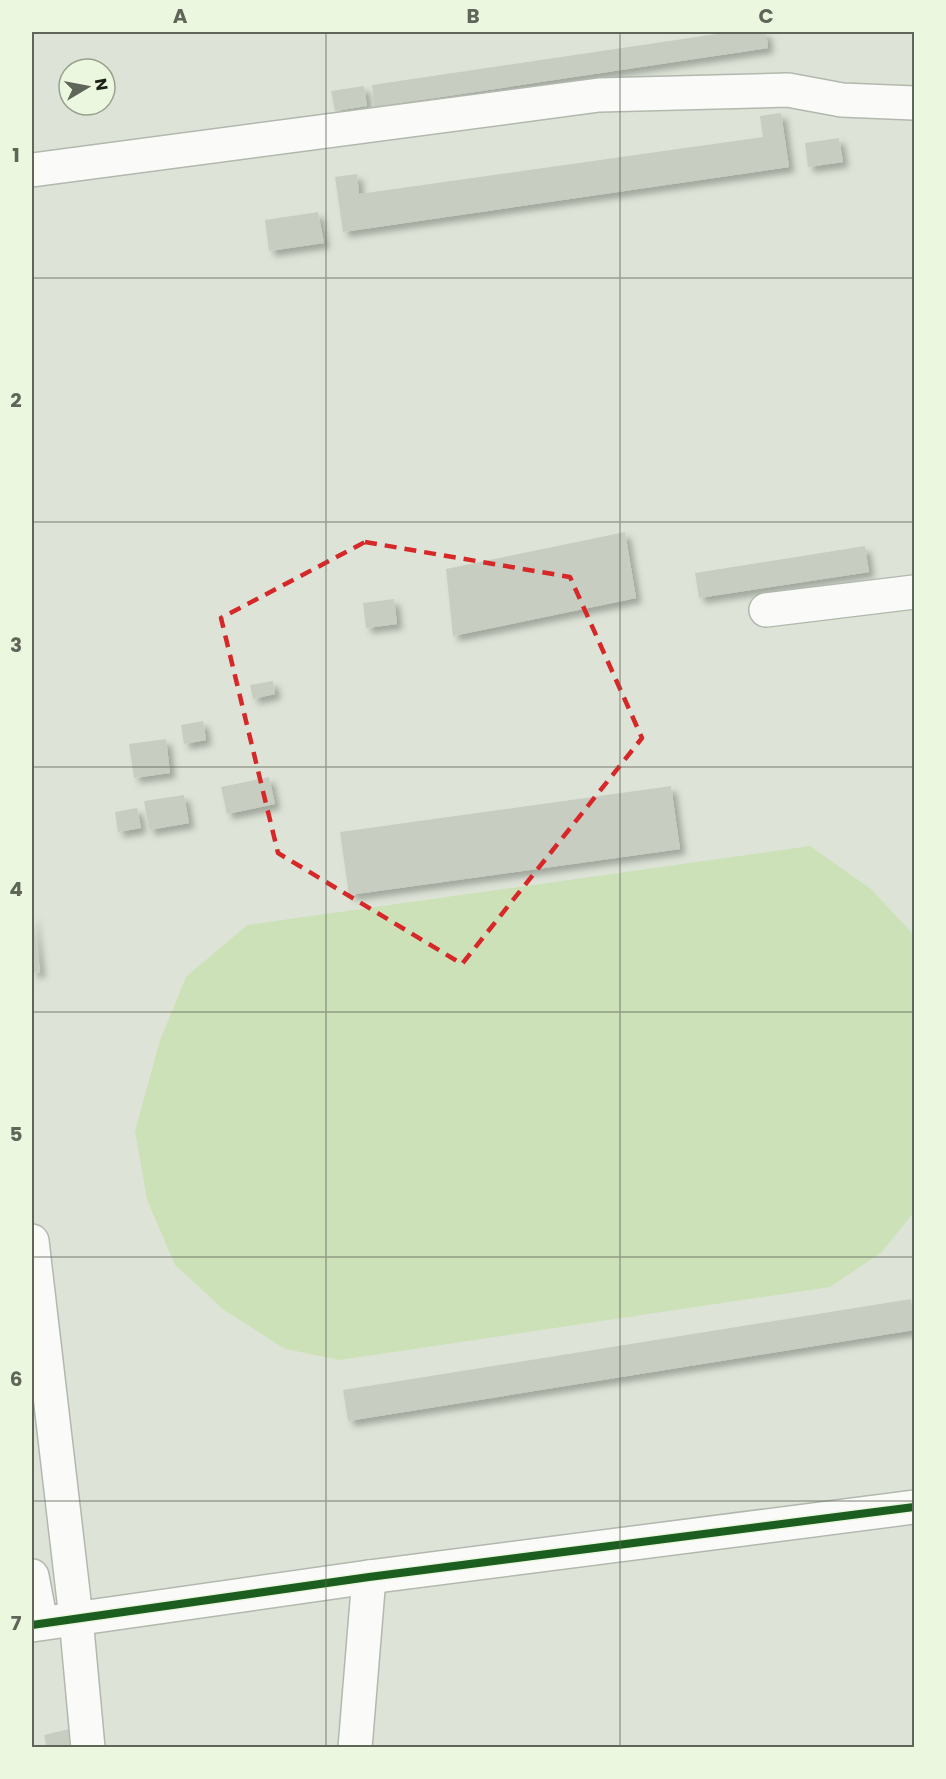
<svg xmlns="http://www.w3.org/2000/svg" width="946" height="1779" viewBox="0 0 946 1779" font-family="Poppins,sans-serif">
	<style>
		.green { fill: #cde1b8 }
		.building { fill: #c8cdc2; filter: url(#shadow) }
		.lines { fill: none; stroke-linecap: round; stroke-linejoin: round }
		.minor-casing { stroke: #b2b8ad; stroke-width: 36 }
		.minor { stroke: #fafbf9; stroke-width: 33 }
		.cycleway-casing { stroke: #ebf7de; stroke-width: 11 }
		.cycleway { stroke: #1b5e20; stroke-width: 8 }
		.marked { fill: none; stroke: #d62828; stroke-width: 4.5; stroke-dasharray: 12 8; stroke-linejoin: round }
		.grid { fill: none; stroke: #60655a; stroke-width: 1.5; stroke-opacity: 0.55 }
		.neatline { fill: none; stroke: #60655a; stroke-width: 2 }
		.grid-label { font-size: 20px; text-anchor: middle; font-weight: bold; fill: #60655a }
	</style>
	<defs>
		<filter id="shadow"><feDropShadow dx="5.5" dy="5.5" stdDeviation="3" flood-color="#0004"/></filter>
	</defs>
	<rect width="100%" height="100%" fill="#dde4d7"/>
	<!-- green -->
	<path class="green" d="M810 846 871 889 914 935V1212L882 1252 830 1287 340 1360 285 1349 224 1310 175 1265 147 1200 135 1131 160 1040 186 977 247 925Z"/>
	<!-- building -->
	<g class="building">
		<path d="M730 32H766L768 48 374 107 372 85Z"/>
		<path d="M364 86 367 106 335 111 331 91Z"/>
		<path d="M781 113 789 167 343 232 335 177 357 174 359 194 763 137 760 116Z"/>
		<path d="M839 138 843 162 808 167 805 143Z"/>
		<path d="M318 212 324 243 269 251 265 220Z"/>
		<path d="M625 532 636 598 453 636 446 569Z"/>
		<path d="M865 546 869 572 699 598 695 573Z"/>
		<path d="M394 599 397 624 366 628 363 603Z"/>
		<path d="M273 681 275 694 253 699 250 685Z"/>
		<path d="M203 721 206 740 184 744 181 725Z"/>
		<path d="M166 739 170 773 134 778 129 744Z"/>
		<path d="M269 777 275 804 227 814 221 787Z"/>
		<path d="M671 786 680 849 349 895 340 832Z"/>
		<path d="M184 795 189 823 149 830 144 801Z"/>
		<path d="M137 808 141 828 118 832 115 812Z"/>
		<path d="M33 915 40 972 32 973V916Z"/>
		<path d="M911 1299 914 1330 348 1421 343 1390Z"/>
		<path d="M69 1729 73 1744 47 1748 44 1735Z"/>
	</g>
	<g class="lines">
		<defs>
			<g id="minor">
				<path d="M32 170 599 95 788 90 842 100 914 103"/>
				<path d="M766 610 914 592"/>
				<path d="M32 1241 76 1618 88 1748"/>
				<path d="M32 1576 41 1623"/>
				<path d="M32 1625 369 1577 914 1507"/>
				<path d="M355 1748 369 1577"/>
			</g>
		</defs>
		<!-- minor casing -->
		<use href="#minor" class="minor-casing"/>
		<!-- minor -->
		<use href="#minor" class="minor"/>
		<defs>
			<path id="cycleway" d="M32 1625 369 1577 914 1507"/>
		</defs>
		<!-- cycleway casing -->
		<use href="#cycleway" class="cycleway-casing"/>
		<!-- cycleway -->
		<use href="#cycleway" class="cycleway"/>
	</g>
	<!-- marked area -->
	<path class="marked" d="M365 542 570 577 642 738 462 964 278 853 221 618Z"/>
	<!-- grid -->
	<path class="grid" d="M326 32V1748M620 32V1748M32 278H914M32 522H914M32 767H914M32 1012H914M32 1257H914M32 1501H914"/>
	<!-- border -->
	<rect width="946" height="1779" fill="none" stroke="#ebf7de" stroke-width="66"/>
	<!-- north arrow -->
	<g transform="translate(87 87) rotate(80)"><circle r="28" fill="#ebf7de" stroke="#98a18e" stroke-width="1.5"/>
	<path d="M0-4.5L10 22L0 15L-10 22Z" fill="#60655a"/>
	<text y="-9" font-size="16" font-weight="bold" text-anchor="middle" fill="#1c2017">N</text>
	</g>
	<rect x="33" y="33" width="880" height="1713" class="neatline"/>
	<g class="grid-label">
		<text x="180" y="23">A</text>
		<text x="473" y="23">B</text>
		<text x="766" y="23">C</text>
		<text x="16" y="162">1</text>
		<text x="16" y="407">2</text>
		<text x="16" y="652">3</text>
		<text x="16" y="896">4</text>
		<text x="16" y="1141">5</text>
		<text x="16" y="1386">6</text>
		<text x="16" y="1630">7</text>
	</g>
</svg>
